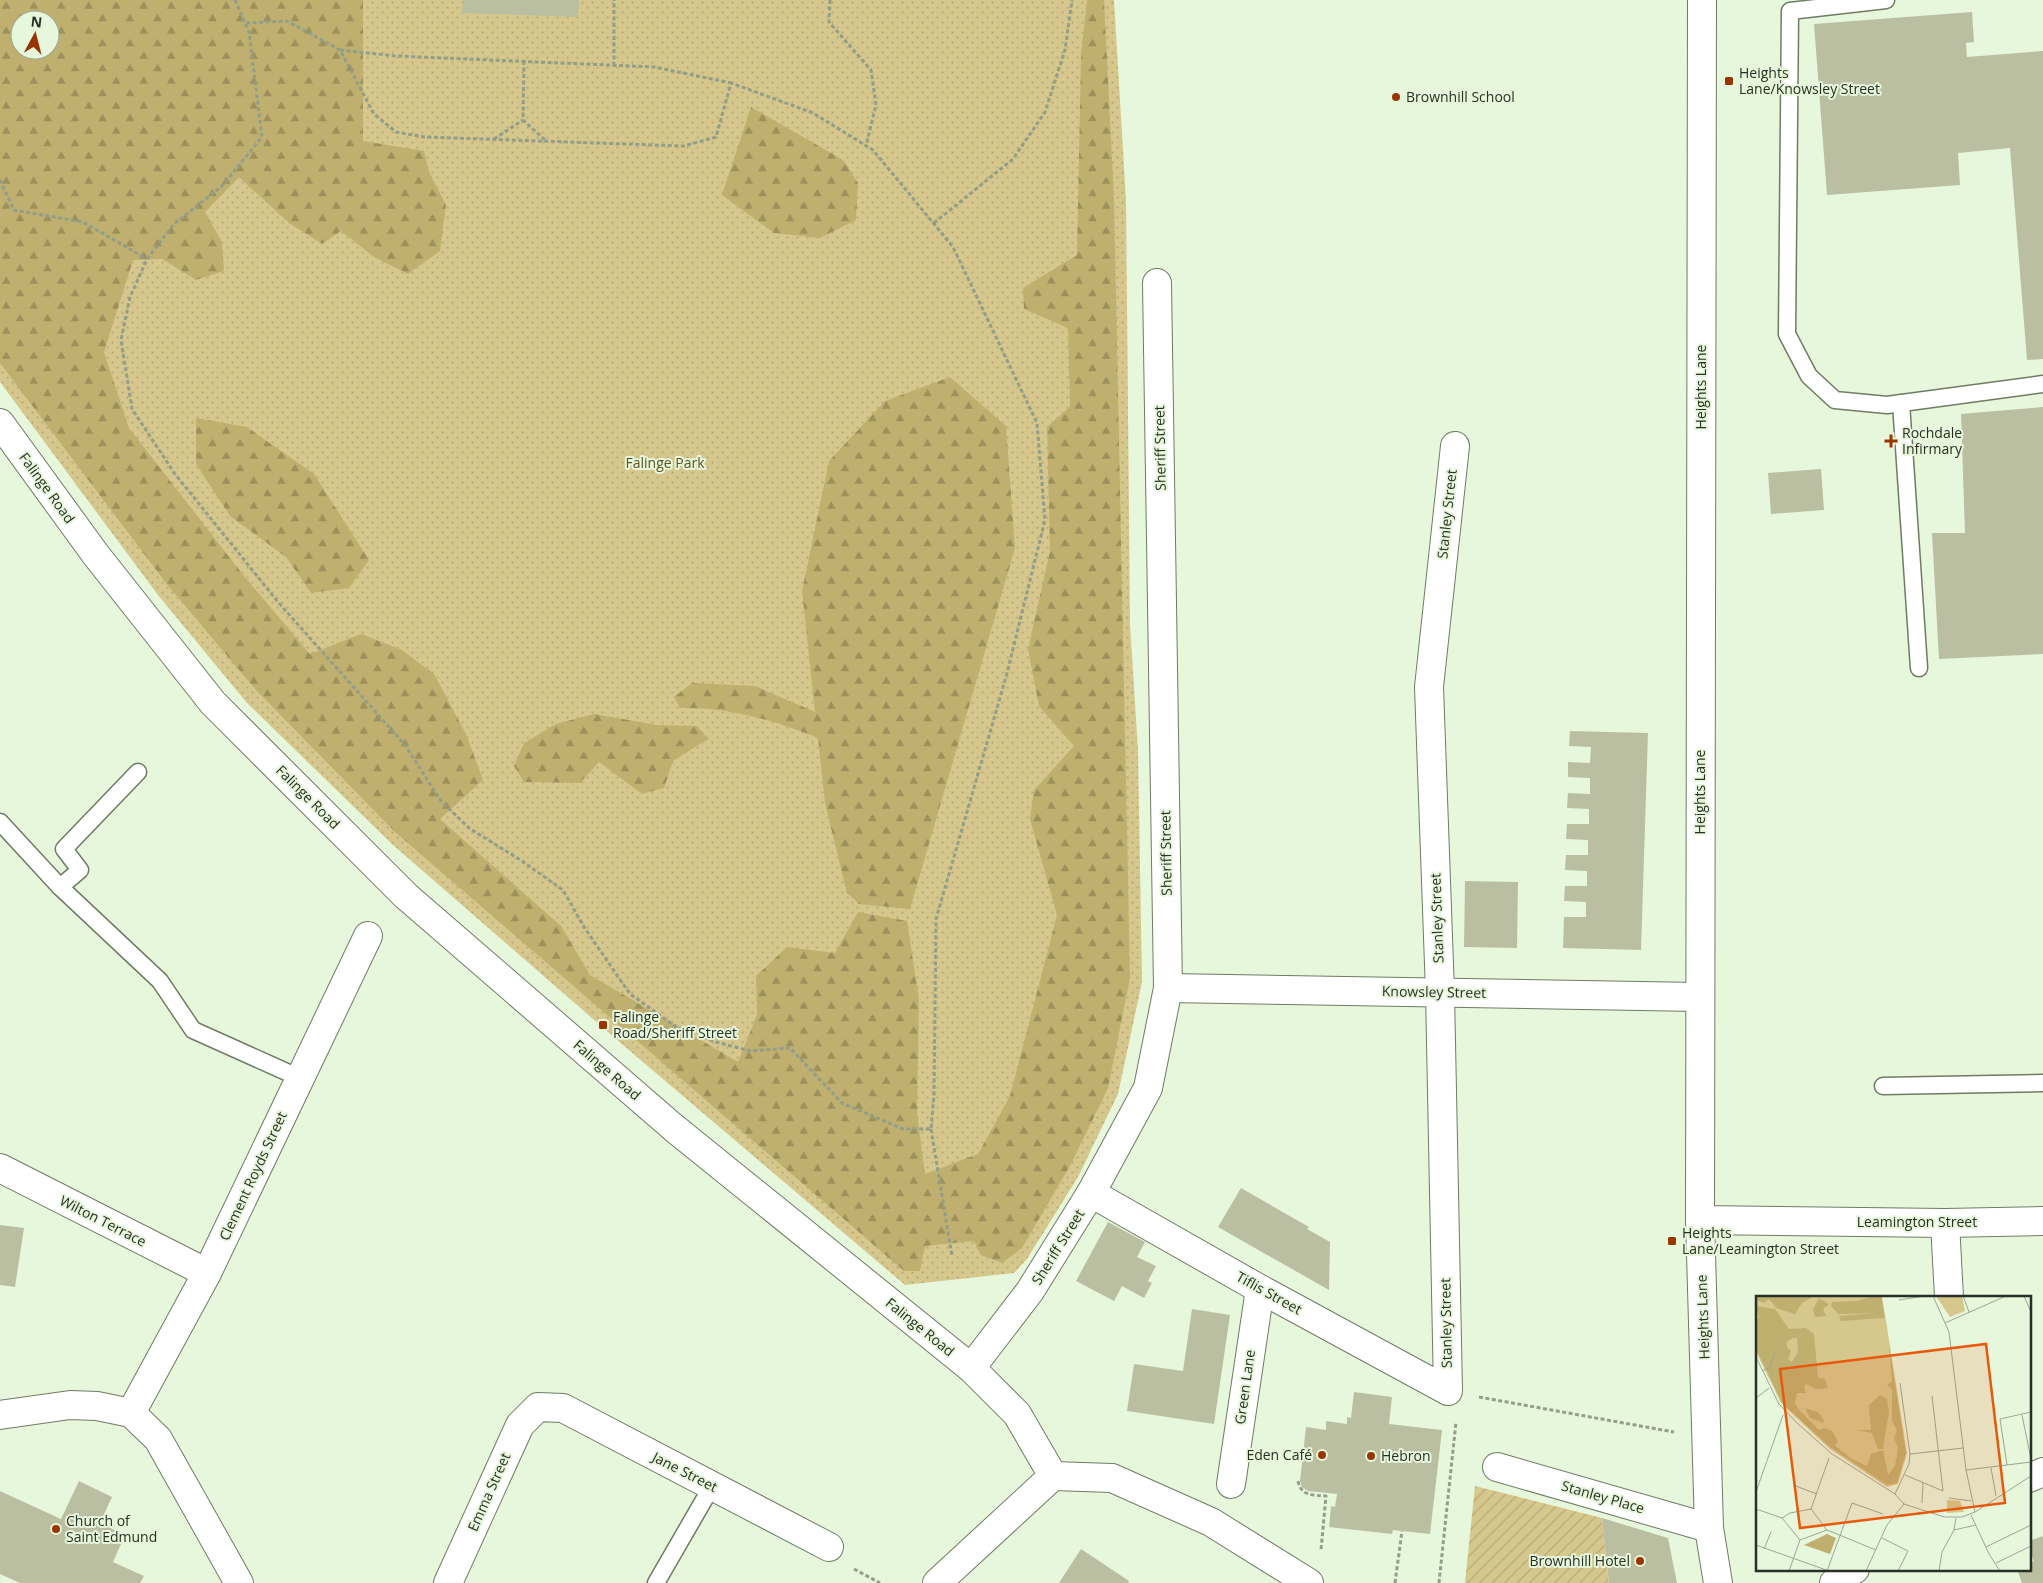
<svg xmlns="http://www.w3.org/2000/svg" width="2043" height="1583" viewBox="0 0 2043 1583" font-family="'Open Sans',sans-serif">
	<style>
		.grass { fill: url(#grass-dots); fill-rule: evenodd }
		.forest { fill: url(#forest-firs); fill-rule: evenodd }
		.garden { fill: url(#garden-furrows) }
		.building { fill: #bbbfa2 }
		.lines { fill: none; stroke-linecap: round; stroke-linejoin: round }
		.service-casing { stroke: #6e7c64; stroke-width: 19 }
		.minor-casing { stroke: #6e7c64; stroke-width: 30 }
		.tertiary-casing { stroke: #6e7c64; stroke-width: 30 }
		.secondary-casing { stroke: #6e7c64; stroke-width: 30 }
		.path { stroke: #929e8a; stroke-width: 3; stroke-dasharray: 4 2.5; stroke-linecap: butt }
		.service { stroke: #fff; stroke-width: 16 }
		.minor { stroke: #fff; stroke-width: 28 }
		.tertiary { stroke: #fff; stroke-width: 28 }
		.secondary { stroke: #fff; stroke-width: 28 }
		.poi-dot { fill: #993403; stroke: #e7f7dc; stroke-width: 2 }
		.labels { text-anchor: middle; stroke-width: 4; stroke-linejoin: round; paint-order: stroke }
		.poi-label { font-size: 14px; fill: #282f24; stroke: #e7f7dc; text-anchor: start }
		.street-label { font-size: 14px; fill: #282f24; stroke: #e7f7dc }
		.park-label { font-size: 14px; fill: #5e5221; stroke: #e7f7dc }
		.inset-road { fill: none; stroke: #9ba792; stroke-width: 1 }
		.view { fill: #e8590c; fill-opacity: 0.15; stroke: #e8590c; stroke-width: 2.5 }
		.inset-edge { fill: none; stroke: #282f24; stroke-width: 2.5 }
	</style>
	<defs>
		<pattern id="grass-dots" width="8" height="8" patternUnits="userSpaceOnUse" patternTransform="scale(1.25)"><rect width="8" height="8" fill="#d6c78c"/><path d="M2 2h.1M6 6h.1" fill="none" stroke="#b8ab79" stroke-width="1.8" stroke-linecap="round"/></pattern>
		<pattern id="forest-firs" width="22" height="20" patternUnits="userSpaceOnUse" patternTransform="scale(1.25)"><rect width="22" height="20" fill="#c0b06f"/><path d="M5 1l3.5 6h-7zM16 11l3.5 6h-7z" fill="#9c905b"/></pattern>
		<pattern id="garden-furrows" width="10" height="10" patternUnits="userSpaceOnUse" patternTransform="scale(1.25)"><rect width="10" height="10" fill="#d6c78c"/><path d="M-1 1l2-2M0 10L10 0M9 11l2-2" fill="none" stroke="#b8ab79"/></pattern>
	</defs>
	<rect width="100%" height="100%" fill="#e7f7dc"/>
	<!-- grass -->
	<path class="grass" d="M0 0H1114L1126 201 1130 624 1138 751 1142 982 1118 1094 1078 1177 1027 1259 1014 1273 905 1285 623 1045 393 845 247 703 158 595 0 382ZM20 20H50V50H20Z"/>
	<!-- forest -->
	<g class="forest">
		<path d="M0 0H363V141L424 151 429 172 446 205 440 251 408 274 374 257 341 231 322 244 289 223 239 177 205 212 222 242 224 271 196 280 162 259 133 260 104 352 129 428 244 576 310 654 361 634 402 650 434 674 466 734 483 780 440 819 561 926 590 975 738 1062 757 1015 756 976 787 947 835 953 858 912 907 921 919 999 917 1113 925 1174 978 1154 1010 1096 1057 915 1030 819 1034 790 1074 746 1039 706 1028 649 1050 551 1047 427 1070 407 1068 328 1024 309 1023 288 1077 255 1081 55 1087 0H1104L1114 198 1130 978 1108 1088 1071 1164 1022 1248 1002 1263 981 1255 974 1241 925 1246 920 1271H904L395 832 255 689 166 583 0 363ZM20 20H50V50H20Z"/>
		<path d="M751 107 843 160 858 183 856 220 820 238 774 233 722 195Z"/>
		<path d="M950 377 1006 426 1015 548 910 909 859 904 847 893 825 803 818 738C773 720 729 707 680 708L674 697 692 683 755 686 815 712 802 591 829 461 885 401Z"/>
		<path d="M196 418 247 427 314 474 369 560 349 588 311 593 286 557 230 516 196 464Z"/>
		<path d="M594 714 657 725 697 726 708 739 673 761 664 788 642 794 599 762 580 783 524 782 514 766 524 743 556 724Z"/>
	</g>
	<!-- garden -->
	<path class="garden" d="M1475 1486 1602 1518 1609 1583H1465Z"/>
	<!-- building -->
	<g class="building">
		<path d="M463 0H579L578 17 462 13Z"/>
		<path d="M1972 12 1974 42 1966 43 1967 57 2043 51V359L2027 360 2010 148 1958 153 1960 185 1827 195 1814 24Z"/>
		<path d="M2043 407V654L1939 659 1932 533H1965L1961 414Z"/>
		<path d="M1821 469 1824 510 1771 514 1768 473Z"/>
		<path d="M1570 731 1648 733 1641 950 1563 948 1564 917H1586V902L1564 901 1565 886H1587V871L1565 870 1566 855H1588V840L1566 839 1567 824H1589V809L1567 808 1568 793 1590 794V778L1568 777V762L1590 763 1591 747 1569 746Z"/>
		<path d="M1465 881 1518 882 1517 948 1464 947Z"/>
		<path d="M1241 1188 1309 1227 1307 1229 1330 1242 1329 1290 1218 1227Z"/>
		<path d="M1108 1222 1145 1242 1137 1257 1156 1266 1148 1281 1152 1283 1144 1298 1122 1286 1114 1301 1076 1281Z"/>
		<path d="M0 1225 24 1228 15 1287 0 1285Z"/>
		<path d="M1192 1309 1230 1315 1214 1424 1127 1411 1134 1364 1183 1371Z"/>
		<path d="M1354 1392 1392 1397 1389 1424 1442 1430 1430 1534 1393 1530 1392 1534 1329 1527 1331 1506 1335 1507 1337 1494 1308 1491 1302 1487 1300 1481 1306 1427 1326 1430V1421L1347 1424V1417L1351 1418Z"/>
		<path d="M79 1481 112 1497 100 1523 125 1535 113 1562 144 1576 140 1583H20L0 1574V1491L61 1519Z"/>
		<path d="M1602 1518 1668 1538 1677 1583H1609Z"/>
		<path d="M2043 1536V1583H2022L2017 1569H2029V1563L2034 1561 2029 1550V1541Z"/>
		<path d="M1081 1549 1129 1581 1128 1583H1059Z"/>
	</g>
	<g class="lines">
		<defs>
			<g id="service">
				<path d="M1886 0 1790 11 1787 334 1809 376 1835 400 1887 405 2043 384"/>
				<path d="M1901 403 1919 668"/>
				<path d="M0 822 60 887 160 981 193 1030 300 1078"/>
				<path d="M60 887 80 870 64 849 138 772"/>
				<path d="M1883 1086 2043 1083"/>
				<path d="M656 1583 712 1486"/>
			</g>
			<g id="minor">
				<path d="M1702 0 1700 1220 1709 1528 1718 1583"/>
				<path d="M1168 988 1699 997"/>
				<path d="M0 1168 207 1273"/>
				<path d="M1091 1193 1260 1289 1448 1391 1440 992 1429 687 1455 446"/>
				<path d="M1700 1220 1945 1223 2043 1221"/>
				<path d="M1945 1223 1949 1297"/>
				<path d="M971 1368 1030 1291 1091 1193 1148 1088 1168 988 1157 283"/>
				<path d="M131 1413 207 1273 368 936"/>
				<path d="M0 1415 70 1405 97 1406 131 1413 158 1439 239 1583"/>
				<path d="M1497 1467 1709 1528"/>
				<path d="M1231 1484 1260 1289"/>
				<path d="M448 1583 520 1425 538 1407 563 1408 829 1547"/>
			</g>
			<g id="tertiary">
				<path d="M1053 1476 1112 1478 1211 1522 1309 1583"/>
				<path d="M2029 1478 2043 1472"/>
				<path d="M1834 1583 1855 1569"/>
			</g>
			<path id="secondary" d="M0 423 96 555 213 703 406 896 674 1128 971 1368 1017 1414 1053 1476 937 1583"/>
		</defs>
		<!-- service casing -->
		<use href="#service" class="service-casing"/>
		<!-- minor casing -->
		<use href="#minor" class="minor-casing"/>
		<!-- tertiary casing -->
		<use href="#tertiary" class="tertiary-casing"/>
		<!-- secondary casing -->
		<use href="#secondary" class="secondary-casing"/>
		<!-- path -->
		<g class="path">
			<path d="M235 0 249 32 262 137 222 186 174 224 147 259 130 297 121 340 132 409 175 474 278 602 405 745 441 801 469 828 522 861 563 890 584 927 630 994 675 1026 716 1042 751 1051 790 1048 842 1103 903 1129H931L934 1095 936 919 1006 677 1045 520 1037 423 953 247 873 150 813 113 731 83 716 137 684 146 424 137 396 132 374 114 340 50 287 21 245 23"/>
			<path d="M830 0 829 22 871 70 876 105 866 146"/>
			<path d="M340 50 396 56 654 67 731 83"/>
			<path d="M524 61 523 120 545 140"/>
			<path d="M614 66V0"/>
			<path d="M494 139 523 120"/>
			<path d="M0 180 14 210 83 222 147 259"/>
			<path d="M934 223 1013 159 1045 112 1065 50 1072 0"/>
			<path d="M931 1129 952 1256"/>
			<path d="M1479 1397 1674 1432"/>
			<path d="M1298 1481C1301 1496 1313 1495 1326 1496L1321 1550"/>
			<path d="M854 1569 880 1583"/>
			<path d="M1395 1583 1402 1531"/>
			<path d="M1439 1583 1456 1422"/>
		</g>
		<!-- service -->
		<use href="#service" class="service"/>
		<!-- minor -->
		<use href="#minor" class="minor"/>
		<!-- tertiary -->
		<use href="#tertiary" class="tertiary"/>
		<!-- secondary -->
		<use href="#secondary" class="secondary"/>
	</g>
	<!-- markers -->
	<g class="poi-dot">
		<rect x="1724" y="76" width="10" height="10" rx="2.5"/>
		<circle cx="1396" cy="97" r="5"/>
		<path d="M1888.5 433.5h5v5h5v5h-5v5h-5v-5h-5v-5h5z"/>
		<rect x="598" y="1020" width="10" height="10" rx="2.5"/>
		<rect x="1667" y="1236" width="10" height="10" rx="2.5"/>
		<circle cx="1322" cy="1455" r="5"/>
		<circle cx="1371" cy="1456" r="5"/>
		<circle cx="56" cy="1529" r="5"/>
		<circle cx="1640" cy="1561" r="5"/>
	</g>
	<g class="labels">
		<!-- poi labels -->
		<g class="poi-label">
			<text x="1739" y="78">Heights<tspan x="1739" dy="16">Lane/Knowsley Street</tspan></text>
			<text x="1406" y="102">Brownhill School</text>
			<text x="1902" y="438">Rochdale<tspan x="1902" dy="16">Infirmary</tspan></text>
			<text x="613" y="1022">Falinge<tspan x="613" dy="16">Road/Sheriff Street</tspan></text>
			<text x="1682" y="1238">Heights<tspan x="1682" dy="16">Lane/Leamington Street</tspan></text>
			<text x="1312" y="1460" text-anchor="end">Eden Café</text>
			<text x="1381" y="1461">Hebron</text>
			<text x="66" y="1526">Church of<tspan x="66" dy="16">Saint Edmund</tspan></text>
			<text x="1630" y="1566" text-anchor="end">Brownhill Hotel</text>
		</g>
		<!-- street labels -->
		<g class="street-label">
			<text transform="translate(1701 387) rotate(-90)" y="5">Heights Lane</text>
			<text transform="translate(1160 448) rotate(-91)" y="5">Sheriff Street</text>
			<text transform="translate(47 488) rotate(54)" y="5">Falinge Road</text>
			<text transform="translate(1447 514) rotate(-84)" y="5">Stanley Street</text>
			<text transform="translate(1700 792) rotate(-90)" y="5">Heights Lane</text>
			<text transform="translate(308 797) rotate(45)" y="5">Falinge Road</text>
			<text transform="translate(1166 853) rotate(-91)" y="5">Sheriff Street</text>
			<text transform="translate(1437 918) rotate(-92)" y="5">Stanley Street</text>
			<text transform="translate(1434 992) rotate(1)" y="5">Knowsley Street</text>
			<text transform="translate(607 1070) rotate(41)" y="5">Falinge Road</text>
			<text transform="translate(253 1176) rotate(-65)" y="5">Clement Royds Street</text>
			<text transform="translate(103 1221) rotate(27)" y="5">Wilton Terrace</text>
			<text x="1917" y="1227">Leamington Street</text>
			<text transform="translate(1058 1247) rotate(-58)" y="5">Sheriff Street</text>
			<text transform="translate(1269 1293) rotate(29)" y="5">Tiflis Street</text>
			<text transform="translate(1703 1317) rotate(-92)" y="5">Heights Lane</text>
			<text transform="translate(1446 1323) rotate(-91)" y="5">Stanley Street</text>
			<text transform="translate(920 1327) rotate(39)" y="5">Falinge Road</text>
			<text transform="translate(1245 1387) rotate(-82)" y="5">Green Lane</text>
			<text transform="translate(685 1472) rotate(27)" y="5">Jane Street</text>
			<text transform="translate(489 1492) rotate(-66)" y="5">Emma Street</text>
			<text transform="translate(1603 1497) rotate(16)" y="5">Stanley Place</text>
		</g>
		<!-- park labels -->
		<g class="park-label">
			<text x="665" y="468">Falinge Park</text>
		</g>
	</g>
	<!-- overview -->
	<g transform="translate(1756 1296)">
		<rect width="275" height="275" fill="#e7f7dc"/>
		<path d="M0 0H126L151 157 142 188 131 191 74 153 25 107 0 56ZM180 0H206L209 15 194 21Z" fill="#d6c78c"/>
		<path d="M0 0H55L56 1 46 7 39 18 20 12 13 3 8 7 0 4ZM117 0H125L129 22 85 25 83 20 120 17 82 18 75 10 76 6 101 5ZM63 2 73 8 67 13 70 20 59 21 57 13ZM0 10 19 13 33 33 50 32 58 38 62 82 69 83 72 92 60 93 50 88 48 91 50 97H41L39 107 43 114 63 134 68 132 76 135 82 145 79 150 96 163 111 170 115 158 127 154 132 179 139 170 142 152 138 142 141 134 136 125V93L131 89 136 85 133 49 150 157 141 187 131 189 74 151 26 107 0 53V24L3 22ZM37 42H41L42 56 36 66 32 63 35 55 31 51V46ZM124 99 131 103 133 115 127 153H122L116 137 101 134H115L113 109ZM49 112 62 116 68 124 67 127 54 122ZM71 238 80 242 74 258 48 249Z" fill="#c0b06f" fill-rule="evenodd"/>
		<path d="M122 24 124 38 87 41 86 27ZM191 204 204 205 208 216 191 217Z" fill="#d6c78c"/>
		<path class="inset-road" d="M177 0 193 36 210 174 219 216M207 0 213 16M268 0 275 16M143 4 168 0M189 27 250 0M0 61 23 108 41 127 76 158 139 198 148 208 131 229 110 275M6 75 14 71 19 57M0 102 13 92M266 119 275 163M154 158 207 152M251 169 244 123 275 116M235 172 240 200M210 174 275 166M149 179 187 195 176 100M37 189 61 198M0 196 27 119M139 198 153 168 154 158 144 87M193 202 215 205M166 207 167 187M148 208 188 221H206L219 216 275 180M0 213 26 222M55 213 71 234 44 244 26 222 34 217ZM55 213 73 162M215 219 233 258 244 275M71 234 120 254M198 234 220 229M126 242 152 255 142 275M0 249 73 275M230 251 275 229M8 253 15 236M240 267 275 250M33 275 44 244M71 275 96 207 127 218M183 275 186 256 198 234 200 222"/>
		<path class="view" d="M230 48 249 207 44 232 24 73Z"/>
		<rect width="275" height="275" class="inset-edge"/>
	</g>
	<!-- north arrow -->
	<g transform="translate(35 35) rotate(7)"><circle r="24" fill="#e7f7dc" stroke="#9ba792"/>
	<path d="M0-4L9 19L0 12L-9 19Z" fill="#993403"/>
	<text y="-8" font-size="14" font-weight="bold" text-anchor="middle" fill="#282f24">N</text>
	</g>
</svg>
